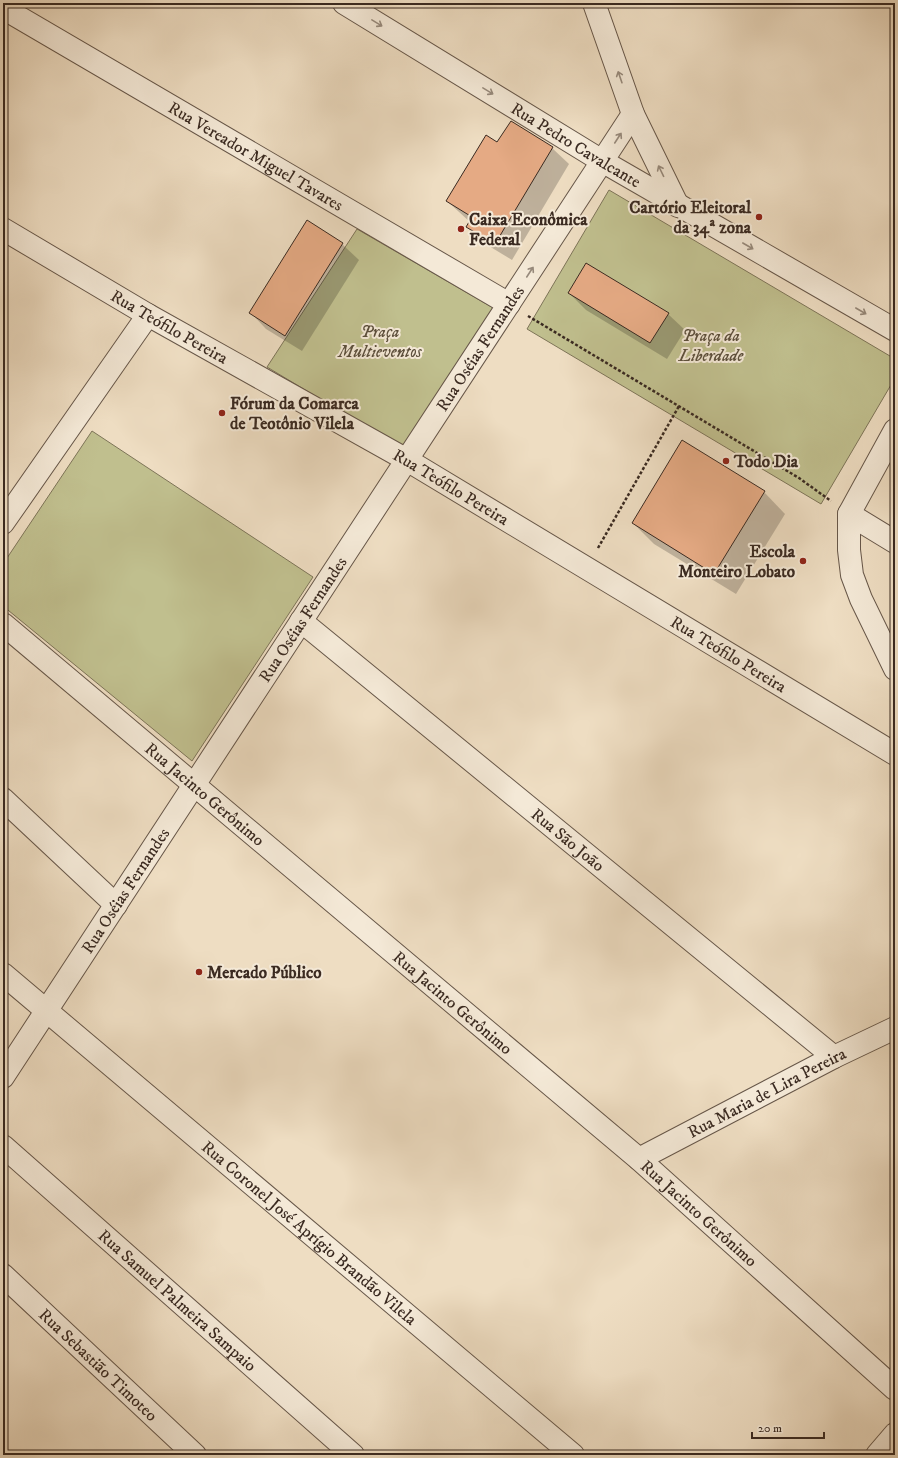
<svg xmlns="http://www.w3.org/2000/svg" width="898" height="1458" viewBox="0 0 898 1458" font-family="'IM FELL DW Pica',serif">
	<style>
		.green { fill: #c0bf8e; stroke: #7d7458 }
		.shadow { fill: #0003 }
		.building { fill: #e5aa84; stroke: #3a2a21 }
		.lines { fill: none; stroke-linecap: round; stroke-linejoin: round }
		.minor-casing { stroke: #675749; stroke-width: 24 }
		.path { stroke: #3a2a21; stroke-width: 2.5; stroke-dasharray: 3 2; stroke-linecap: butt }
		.minor { stroke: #f4e9d7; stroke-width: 22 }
		.oneway { stroke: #978a7c }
		.poi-dot { fill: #8f2418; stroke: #f4e9d7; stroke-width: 1.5 }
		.labels { text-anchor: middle; stroke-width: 4; stroke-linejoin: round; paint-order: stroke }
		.street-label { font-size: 17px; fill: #3a2a21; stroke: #f4e9d7 }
		.poi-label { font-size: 17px; font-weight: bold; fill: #3a2a21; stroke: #f4e9d7; text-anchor: start }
		.park-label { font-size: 17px; font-style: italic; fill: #5c4f3c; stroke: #f4e9d7 }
	</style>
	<rect width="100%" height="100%" fill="#eeddc2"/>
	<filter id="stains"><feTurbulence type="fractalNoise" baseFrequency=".005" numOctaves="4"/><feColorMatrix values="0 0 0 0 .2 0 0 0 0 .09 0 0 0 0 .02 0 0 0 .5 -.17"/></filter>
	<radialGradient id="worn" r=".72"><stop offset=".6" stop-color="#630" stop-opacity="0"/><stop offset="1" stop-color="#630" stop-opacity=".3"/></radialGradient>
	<!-- green -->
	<g class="green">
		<path d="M609 190 895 359V378L821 504 527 329Z"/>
		<path d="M357 229 495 309 405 450 267 367Z"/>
		<path d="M92 431 313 577 192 761 3 606V564Z"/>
	</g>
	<!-- shadow -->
	<g class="shadow">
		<path d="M498 144 552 148 569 164 512 260 484 243 467 227 470 222 447 201Z"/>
		<path d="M342 244 359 260 302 351 266 329 250 312Z"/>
		<path d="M569 293 668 314 685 330 667 359 586 310Z"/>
		<path d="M764 492 785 514 736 594 654 544 633 523Z"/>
	</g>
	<!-- building -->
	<g class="building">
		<path d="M511 121 553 147 495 244 466 227 472 217 446 201 486 135 497 142Z"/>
		<path d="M307 220 343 243 285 336 249 313Z"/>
		<path d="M586 263 669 313 650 343 568 293Z"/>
		<path d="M682 440 765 491 714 574 632 523Z"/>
	</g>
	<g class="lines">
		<defs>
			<g id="minor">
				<path id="s1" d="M344 3 602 161 895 330"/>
				<path d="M594 3 633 114 678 206"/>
				<path id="s2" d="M3 8 509 304"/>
				<path id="s3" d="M3 229 148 315 407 460 895 754"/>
				<path d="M895 430 849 514V550L852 575 861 599 895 669"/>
				<path d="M849 514 895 542"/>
				<path d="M3 523 148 315"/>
				<path id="s4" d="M301 621 834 1057"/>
				<path id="s5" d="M3 624 639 1159 895 1389"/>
				<path d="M3 799 116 905"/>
				<path id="s6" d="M3 974 573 1455"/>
				<path id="s7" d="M3 1077 633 114"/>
				<path id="s8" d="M3 1146 353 1455"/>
				<path id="s9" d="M639 1159 834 1057 895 1028"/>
				<path id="s10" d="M3 1275 195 1455"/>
				<path d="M877 1455 895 1434"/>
			</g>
		</defs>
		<!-- minor casing -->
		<use href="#minor" class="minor-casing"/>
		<!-- path -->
		<g class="path">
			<path d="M528 316 799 478 831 501"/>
			<path d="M598 548 679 406"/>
		</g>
		<!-- minor -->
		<use href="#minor" class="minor"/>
	</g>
	<!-- one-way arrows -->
	<defs><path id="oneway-shaft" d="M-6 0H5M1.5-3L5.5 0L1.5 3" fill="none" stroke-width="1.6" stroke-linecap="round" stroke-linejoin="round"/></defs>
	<g class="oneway">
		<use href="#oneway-shaft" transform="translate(377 23) rotate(31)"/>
		<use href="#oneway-shaft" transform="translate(620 77) rotate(-109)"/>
		<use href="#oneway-shaft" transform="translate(488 91) rotate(31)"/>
		<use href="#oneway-shaft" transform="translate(618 138) rotate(-57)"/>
		<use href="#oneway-shaft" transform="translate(661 171) rotate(-116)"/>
		<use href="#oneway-shaft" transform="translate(748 246) rotate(30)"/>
		<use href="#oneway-shaft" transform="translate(530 272) rotate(-57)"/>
		<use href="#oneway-shaft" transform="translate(861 311) rotate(30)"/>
	</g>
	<!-- markers -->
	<g class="poi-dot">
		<circle cx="759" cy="217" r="4"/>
		<circle cx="461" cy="229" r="4"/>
		<circle cx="222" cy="413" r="4"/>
		<circle cx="726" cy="461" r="4"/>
		<circle cx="803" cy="561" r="4"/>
		<circle cx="199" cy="972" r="4"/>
	</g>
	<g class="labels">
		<!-- street labels -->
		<g class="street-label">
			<text dy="6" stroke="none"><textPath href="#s1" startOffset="272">Rua Pedro Cavalcante</textPath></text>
			<text dy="6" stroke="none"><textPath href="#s2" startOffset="293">Rua Vereador Miguel Tavares</textPath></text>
			<text dy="6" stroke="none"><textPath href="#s3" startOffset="193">Rua Teófilo Pereira</textPath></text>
			<text dy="6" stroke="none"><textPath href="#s7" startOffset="871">Rua Oséias Fernandes</textPath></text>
			<text dy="6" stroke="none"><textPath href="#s3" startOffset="517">Rua Teófilo Pereira</textPath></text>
			<text dy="6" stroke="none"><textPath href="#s7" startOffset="547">Rua Oséias Fernandes</textPath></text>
			<text dy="6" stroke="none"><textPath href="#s3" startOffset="841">Rua Teófilo Pereira</textPath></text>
			<text dy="6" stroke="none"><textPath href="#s5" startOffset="264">Rua Jacinto Gerônimo</textPath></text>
			<text dy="6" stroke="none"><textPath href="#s4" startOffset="345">Rua São João</textPath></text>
			<text dy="6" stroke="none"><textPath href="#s7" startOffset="223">Rua Oséias Fernandes</textPath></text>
			<text dy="6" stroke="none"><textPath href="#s5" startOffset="588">Rua Jacinto Gerônimo</textPath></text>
			<text dy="6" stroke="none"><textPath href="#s9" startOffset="144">Rua Maria de Lira Pereira</textPath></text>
			<text dy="6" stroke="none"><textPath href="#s5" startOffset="912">Rua Jacinto Gerônimo</textPath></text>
			<text dy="6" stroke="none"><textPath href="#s6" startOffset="401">Rua Coronel José Aprígio Brandão Vilela</textPath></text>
			<text dy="6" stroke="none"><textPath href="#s8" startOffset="233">Rua Samuel Palmeira Sampaio</textPath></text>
			<text dy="6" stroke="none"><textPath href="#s10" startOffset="131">Rua Sebastião Timoteo</textPath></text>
		</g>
		<!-- poi labels -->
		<g class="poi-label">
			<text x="751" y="213" text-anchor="end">Cartório Eleitoral<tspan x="751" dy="20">da 34ª zona</tspan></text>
			<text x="469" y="225">Caixa Econômica<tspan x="469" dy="20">Federal</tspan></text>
			<text x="230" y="409">Fórum da Comarca<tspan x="230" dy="20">de Teotônio Vilela</tspan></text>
			<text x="734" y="467">Todo Dia</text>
			<text x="795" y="557" text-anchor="end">Escola<tspan x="795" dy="20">Monteiro Lobato</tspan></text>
			<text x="207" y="978">Mercado Público</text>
		</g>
		<!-- park labels -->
		<g class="park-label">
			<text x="380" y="337">Praça<tspan x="380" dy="20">Multieventos</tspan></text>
			<text x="711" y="341">Praça da<tspan x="711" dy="20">Liberdade</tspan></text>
		</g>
	</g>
	<!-- margin -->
	<rect width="898" height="1458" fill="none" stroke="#eeddc2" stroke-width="16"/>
	<rect x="4" y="4" width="890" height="1450" fill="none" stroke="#3a2a21" stroke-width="2"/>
	<rect x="8" y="8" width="882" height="1442" fill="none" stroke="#3a2a21"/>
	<!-- scale -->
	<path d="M752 1432v6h72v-6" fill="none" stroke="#3a2a21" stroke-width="2"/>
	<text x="758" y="1432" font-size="12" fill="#3a2a21" stroke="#f4e9d7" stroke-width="3" paint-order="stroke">20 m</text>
	<rect width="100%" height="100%" filter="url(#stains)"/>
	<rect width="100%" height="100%" fill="url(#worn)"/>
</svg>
